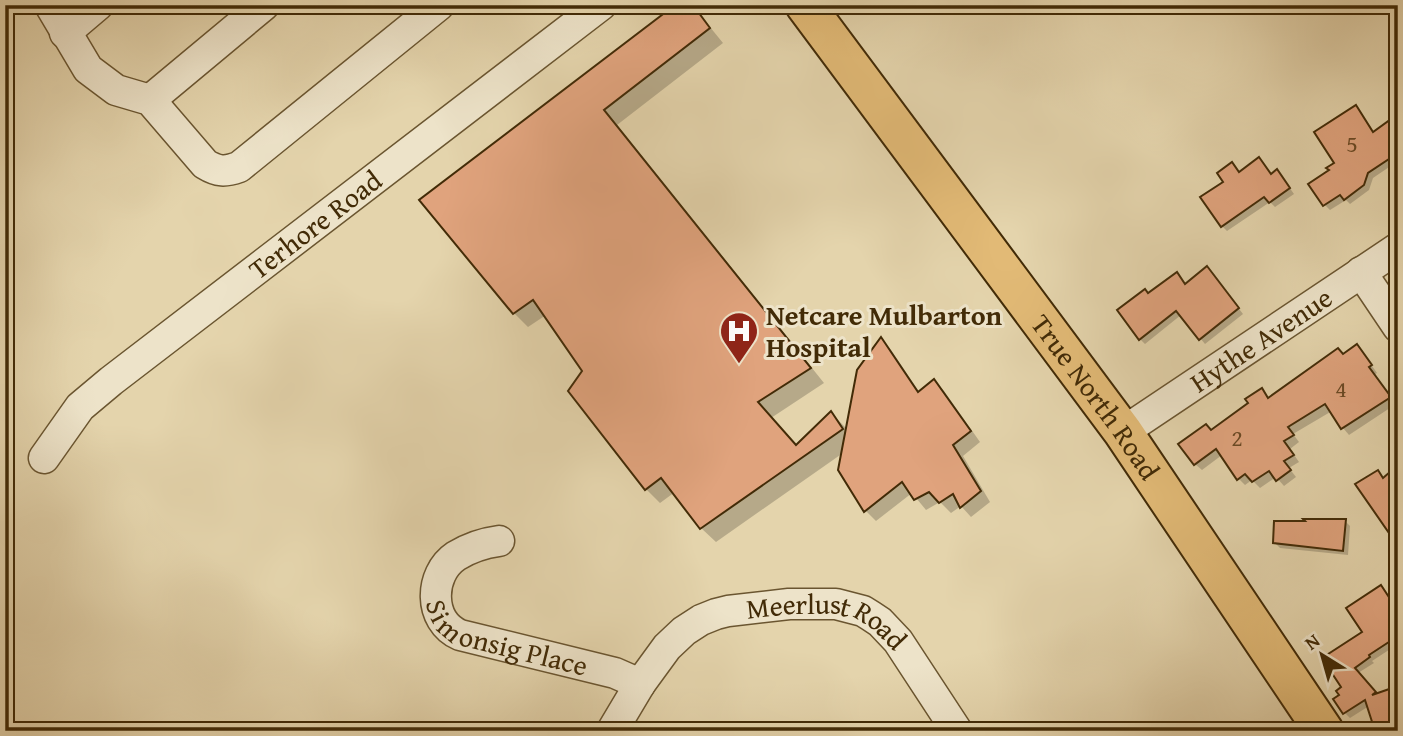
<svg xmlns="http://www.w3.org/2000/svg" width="1403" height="736" viewBox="0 0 1403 736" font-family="'Gentium Book Plus',serif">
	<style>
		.shadow { fill: #0003 }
		.building { fill: #e0a37d; stroke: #422b07; stroke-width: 2 }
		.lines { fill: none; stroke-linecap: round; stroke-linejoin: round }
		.minor-casing { stroke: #6a5530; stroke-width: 33 }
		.major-casing { stroke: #422b07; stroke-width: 42 }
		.minor { stroke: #ede3c9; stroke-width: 30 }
		.major { stroke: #e2ba76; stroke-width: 38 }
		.labels { text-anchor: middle; stroke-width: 6; stroke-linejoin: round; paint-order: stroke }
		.number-label { font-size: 24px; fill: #6a4924 }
		.street-label { font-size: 28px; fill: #422b07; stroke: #ede3c9 }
		.poi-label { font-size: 28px; font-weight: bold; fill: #422b07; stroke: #ede3c9; text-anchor: start }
	</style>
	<rect width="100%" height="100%" fill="#e4d4ac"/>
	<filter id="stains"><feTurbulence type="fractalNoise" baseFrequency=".00286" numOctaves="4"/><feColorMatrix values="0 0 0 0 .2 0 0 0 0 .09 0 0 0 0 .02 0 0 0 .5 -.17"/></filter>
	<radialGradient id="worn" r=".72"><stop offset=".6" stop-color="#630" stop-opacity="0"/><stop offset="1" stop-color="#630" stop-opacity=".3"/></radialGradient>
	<!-- shadow -->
	<g class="shadow">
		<path d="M692 5 723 43 617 125 824 383 771 418 797 447 831 413 847 429 881 340 891 350 920 393 934 381 944 391 980 442 963 456 990 502 971 517 961 506 951 513 940 502 926 510 912 493 876 521 866 511 840 470 843 453 716 542 701 528 675 492 660 503 646 489 584 371 546 315 528 327 514 313 421 200Z"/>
		<path d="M1356 107 1374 133 1398 116V161L1373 178 1369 190 1350 204 1346 200 1330 210 1325 205 1331 171 1336 163Z"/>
		<path d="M1232 164 1240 173 1282 177 1294 194 1275 207 1270 202 1227 231 1222 226 1225 182Z"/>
		<path d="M1212 274 1243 314 1205 344 1181 315 1145 344 1140 339 1148 295 1186 285Z"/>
		<path d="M1363 353 1377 373 1374 375 1396 404 1349 435 1343 428 1332 411 1293 434 1299 442 1290 449 1299 462 1289 468 1296 477 1284 486 1276 477 1260 488 1252 480 1245 485 1239 479 1222 455 1202 470 1195 464 1211 431 1250 403 1261 390 1270 399 1344 356Z"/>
		<path d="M1345 521 1350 526 1348 555 1280 548 1275 543Z"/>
		<path d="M1398 611V644L1372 661 1374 663 1358 673 1377 695 1369 706 1350 718 1345 713 1341 695 1344 688 1325 659Z"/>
	</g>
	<!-- building -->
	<g class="building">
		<path d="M675 5H693L710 28 604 110 811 368 758 402 796 445 831 411 843 429 700 529 661 478 645 490 568 391 582 371 533 300 513 314 419 200Z"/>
		<path d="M1356 105 1373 132 1398 114V153L1368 173 1364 185 1344 200 1340 195 1323 206 1308 184 1329 170 1326 168 1334 163 1314 132Z"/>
		<path d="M1259 157 1271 174 1277 169 1290 188 1269 203 1264 197 1221 227 1200 197 1223 182 1217 173 1232 162 1239 172Z"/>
		<path d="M1207 266 1239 308 1199 340 1176 311 1139 340 1117 310 1145 289 1148 293 1177 272 1185 284Z"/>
		<path d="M881 337 918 392 934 379 971 431 953 445 981 491 960 508 953 494 939 503 929 492 914 500 902 482 864 512 838 470 857 370Z"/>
		<path d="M1357 344 1372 365 1369 367 1391 397 1341 429 1325 404 1288 427 1294 435 1284 441 1294 455 1284 461 1291 470 1276 481 1269 471 1252 482 1245 474 1237 480 1216 449 1194 465 1178 444 1206 424 1211 430 1248 403 1245 399 1262 388 1268 398 1338 348 1343 354Z"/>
		<path d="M1398 465V546L1355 484 1378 470 1383 478Z"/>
		<path d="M1303 519H1346L1343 551 1273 543 1274 521H1305Z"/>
		<path d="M1381 585 1398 611V636L1369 655 1370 657 1355 668 1376 692 1372 695 1398 686V731H1375L1365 700 1343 714 1333 699 1339 695 1336 691 1341 687 1322 658 1362 632 1346 608Z"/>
	</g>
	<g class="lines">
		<defs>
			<g id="minor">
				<path d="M50 5 88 69 116 90 150 100 205 164C218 172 225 172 239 167L439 5"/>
				<path d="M65 33 98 5"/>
				<path d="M150 100 264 5"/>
				<path d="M1361 272 1398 327"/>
				<path id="s1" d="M1123 432 1398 248"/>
				<path id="s2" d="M44 458 80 407 111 381 601 5"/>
				<path id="s3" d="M499 541C484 543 469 548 456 556 429 574 428 621 460 635L615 673 640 684"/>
				<path id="s4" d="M612 731 640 684 667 647 684 631 701 620 716 614 728 611 789 604H836L863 611 871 616 880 622 898 641 957 731"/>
			</g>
			<g id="major">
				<path id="s5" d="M805 5 1123 432 1324 731"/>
			</g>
		</defs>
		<!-- minor casing -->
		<use href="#minor" class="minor-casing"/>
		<!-- major casing -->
		<use href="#major" class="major-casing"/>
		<!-- minor -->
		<use href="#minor" class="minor"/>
		<!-- major -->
		<use href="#major" class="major"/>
	</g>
	<!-- icons -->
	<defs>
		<symbol id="hospital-pin" viewBox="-11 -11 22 30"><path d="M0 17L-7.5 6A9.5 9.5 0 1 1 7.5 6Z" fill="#8f2418" stroke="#ede3c9"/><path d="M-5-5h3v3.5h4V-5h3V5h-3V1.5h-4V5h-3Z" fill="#fff"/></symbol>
	</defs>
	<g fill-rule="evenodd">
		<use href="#hospital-pin" x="717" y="309" width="44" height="60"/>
	</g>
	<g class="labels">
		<!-- number labels -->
		<g class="number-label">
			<text x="1352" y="152">5</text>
			<text x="1341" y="397">4</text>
			<text x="1237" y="446">2</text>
		</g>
		<!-- street labels -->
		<g class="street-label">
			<text dy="10" stroke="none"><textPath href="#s2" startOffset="360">Terhore Road</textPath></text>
			<text dy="10" stroke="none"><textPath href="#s1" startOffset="166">Hythe Avenue</textPath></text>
			<text dy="10" stroke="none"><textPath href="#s5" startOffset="488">True North Road</textPath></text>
			<text dy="10" stroke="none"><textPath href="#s3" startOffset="184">Simonsig Place</textPath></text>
			<text dy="10" stroke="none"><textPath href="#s4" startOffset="276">Meerlust Road</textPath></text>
		</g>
		<!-- poi labels -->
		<g class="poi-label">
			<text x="766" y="325">Netcare Mulbarton<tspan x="766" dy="32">Hospital</tspan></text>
		</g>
	</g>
	<!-- margin -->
	<rect width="1403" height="736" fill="none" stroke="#e4d4ac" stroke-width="28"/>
	<rect x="7" y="7" width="1389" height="722" fill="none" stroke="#422b07" stroke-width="3.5"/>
	<rect x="14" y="14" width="1375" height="708" fill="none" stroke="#422b07" stroke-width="2"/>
	<!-- north arrow -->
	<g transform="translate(1322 655) rotate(323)" stroke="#ede3c9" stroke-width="5" paint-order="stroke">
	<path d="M0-5L12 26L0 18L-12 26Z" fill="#422b07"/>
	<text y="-10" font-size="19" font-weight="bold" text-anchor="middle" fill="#422b07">N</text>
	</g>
	<rect width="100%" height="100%" filter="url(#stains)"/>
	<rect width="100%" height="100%" fill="url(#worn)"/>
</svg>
